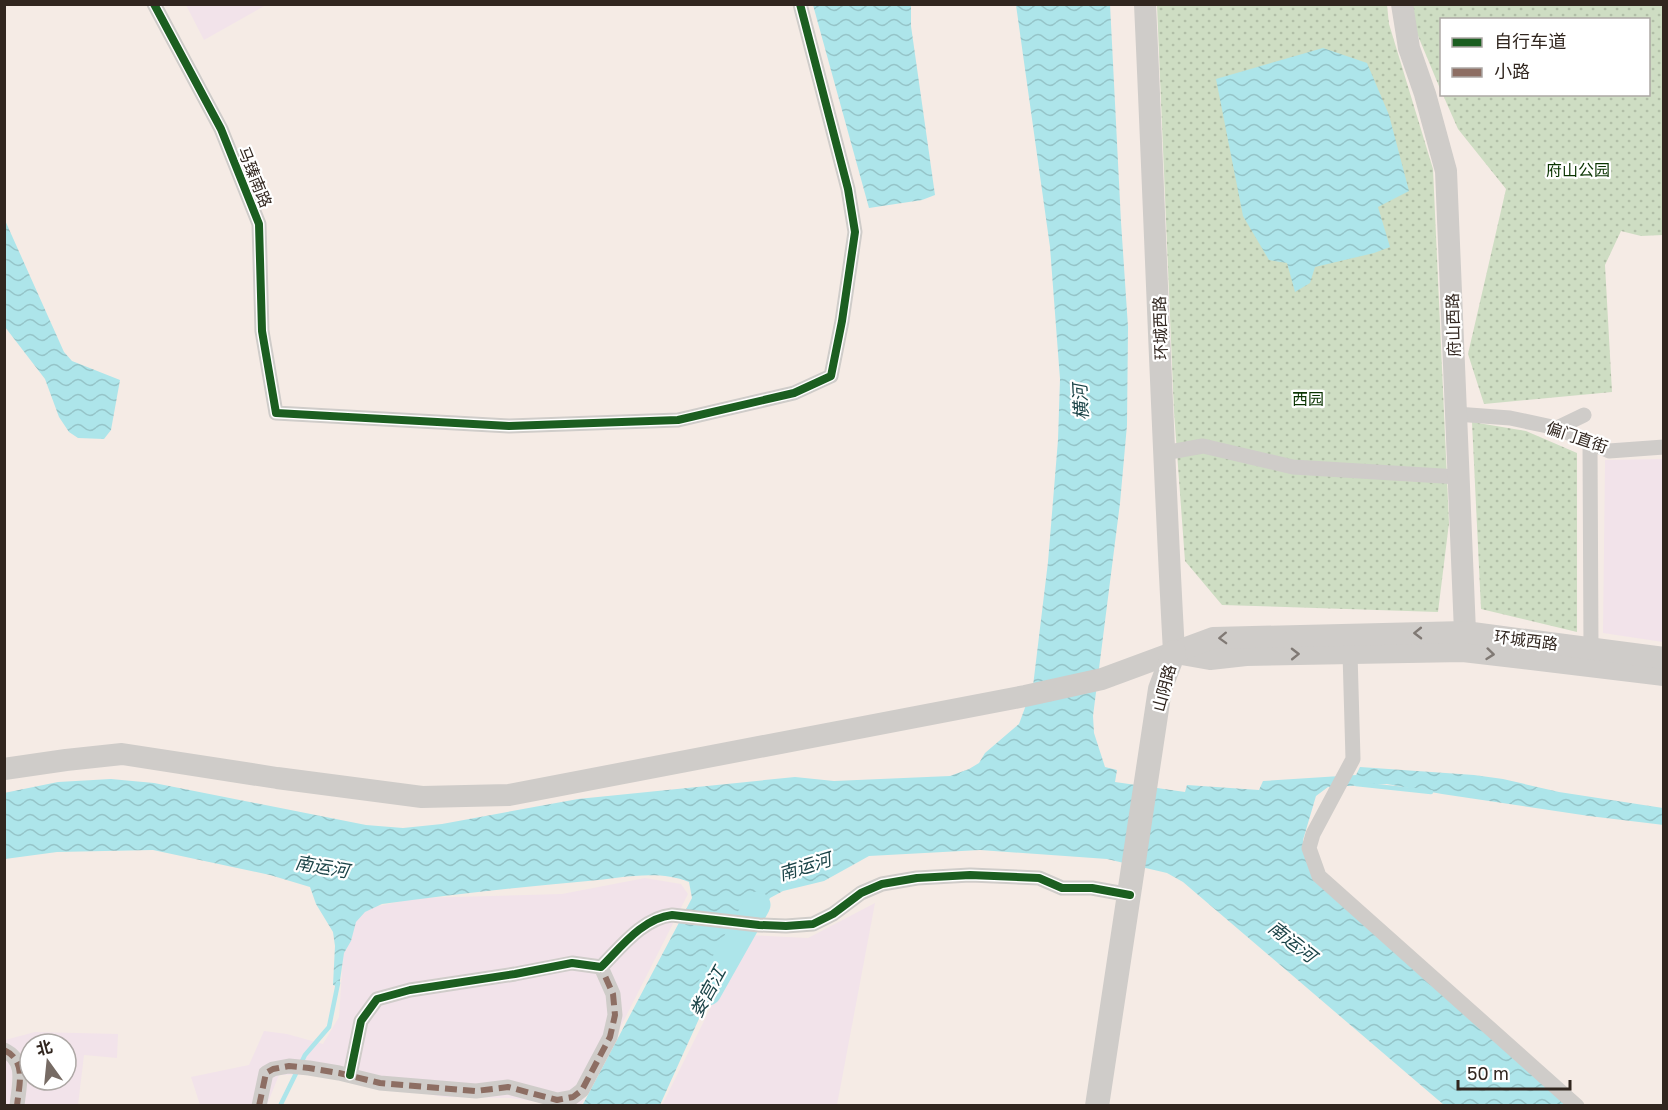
<svg xmlns="http://www.w3.org/2000/svg" width="1668" height="1110" viewBox="0 0 1668 1110" font-family="'Golos Text','Noto Sans SC',sans-serif">
	<style>
		.commercial { fill: #f2e3ea; fill-rule: evenodd }
		.park { fill: url(#park-dots) }
		.water { fill: url(#water-waves) }
		.lines { fill: none; stroke-linecap: round; stroke-linejoin: round }
		.stream { stroke: #ade5ea; stroke-width: 4.5 }
		.river { stroke: #ade5ea; stroke-width: 27 }
		.street { stroke: #cfccc9; stroke-width: 15 }
		.secondary { stroke: #cfccc9; stroke-width: 22 }
		.primary { stroke: #cfccc9; stroke-width: 24 }
		.quiet { stroke: #8d6e63; stroke-width: 6; stroke-dasharray: 12 6; stroke-linecap: butt }
		.cycleway-casing { stroke: #fff; stroke-width: 11 }
		.cycleway { stroke: #1b5e20; stroke-width: 8 }
		.oneway { stroke: #807974 }
		.labels { text-anchor: middle; stroke-width: 4.5; stroke-linejoin: round; paint-order: stroke }
		.park-label { font-size: 16px; fill: #093300; stroke: #fff }
		.street-label { font-size: 16px; fill: #31261f; stroke: #fff }
		.water-label { font-size: 18px; font-style: italic; fill: #1c4448; stroke: #fff }
	</style>
	<defs>
		<pattern id="park-dots" width="8" height="8" patternUnits="userSpaceOnUse" patternTransform="scale(1.5)"><rect width="8" height="8" fill="#ceddc3"/><path d="M2 2h.1M6 6h.1" fill="none" stroke="#b1bea7" stroke-width="1.8" stroke-linecap="round"/></pattern>
		<pattern id="water-waves" width="16" height="10" patternUnits="userSpaceOnUse" patternTransform="scale(1.5)"><rect width="16" height="10" fill="#ade5ea"/><path d="M0 5q4-4 8 0t8 0" fill="none" stroke="#95c4c8"/></pattern>
	</defs>
	<rect width="100%" height="100%" fill="#f5ebe5"/>
	<!-- commercial -->
	<g class="commercial">
		<path d="M186 5H266L204 40Z"/>
		<path d="M1663 459V642L1603 633 1605 460Z"/>
		<path d="M645 878 681 884 688 894 581 1105H560L510 1098 444 1097 312 1074 279 1075 267 1105H200L191 1077 249 1065 264 1031 287 1034 323 1044 339 1017 344 941 354 911 417 898 562 894Z"/>
		<path d="M875 903 837 1105H662L747 935 808 938Z"/>
		<path d="M35 1032 118 1034 117 1058 84 1055 78 1105 5 1106V1040ZM30 1044H66V1080H30Z"/>
	</g>
	<!-- park -->
	<g class="park">
		<path d="M1157 5H1387L1389 24 1433 169 1449 523 1438 612 1222 605 1185 561 1174 412Z"/>
		<path d="M1412 5H1663V235L1641 236 1621 231 1605 265 1612 392 1484 404 1468 354 1506 189 1458 129 1443 95 1648 94V20H1442L1441 91 1411 19Z"/>
		<path d="M1472 422 1526 431 1577 453V632L1481 609Z"/>
	</g>
	<!-- water -->
	<g class="water">
		<path d="M1110 4 1121 222 1128 327 1127 425 1120 503 1093 716 1094 733 1105 767 1117 770 1115 782 1185 792 1187 785 1259 790 1263 781 1356 775 1360 767 1474 775 1503 779 1559 792 1663 808 1664 825 1589 816 1442 794 1387 784 1328 787 1316 796 1303 840 1304 855 1570 1105H1444L1183 882 1167 873 1107 859 980 850 869 856 824 881 783 891 770 898 745 937H736L660 1105 582 1106 692 898 689 882C658 869 621 878 588 881 519 887 451 895 382 904L365 912 356 922 351 941 344 953 339 987 333 985 335 946 333 932 316 904 310 887 270 875 153 850 57 852 5 859 4 793 58 782 111 779 154 783 366 825 403 828 442 824 578 799 795 777 834 781 950 776 969 769 979 763 985 753 1019 724 1033 686 1048 562 1058 440 1060 379 1050 247 1016 5Z"/>
		<path d="M813 5H911V26L935 195 922 200 869 208Z"/>
		<path d="M1323 48 1367 63 1389 115 1409 191 1378 207 1390 247 1374 253 1315 267 1310 283 1295 292 1287 263 1269 260 1243 216 1216 79Z"/>
		<path d="M4 218 64 352 72 361 120 380 111 430 104 439 78 438 69 432 59 417 45 379 5 327Z"/>
	</g>
	<g class="lines">
		<!-- stream -->
		<g class="stream">
			<path d="M1356 784 1431 792"/>
			<path d="M280 1106 305 1055 329 1027 338 983"/>
		</g>
		<!-- river -->
		<path class="river" d="M708 992 757 905"/>
		<!-- street -->
		<g class="street">
			<path d="M154 4 221 129 259 224 262 331 276 413 509 426 678 420 794 393 831 376 842 321 855 232 848 189 800 4"/>
			<path d="M1456 414 1510 418 1557 428 1609 451 1664 447"/>
			<path d="M1557 428 1584 415"/>
			<path d="M1590 443 1591 648"/>
			<path d="M1164 453 1203 446 1293 467 1459 477"/>
			<path d="M1350 653 1353 759 1313 834 1309 848 1319 876 1577 1106"/>
			<path d="M4 1050C27 1061 19 1084 17 1106"/>
			<path d="M350 1075 361 1021 377 999 410 990 515 974 572 963 601 967C621 947 643 918 672 915L759 925 786 926 813 924 833 914 861 893 882 884 917 878 970 875 1039 878 1062 888H1092L1130 895"/>
			<path d="M259 1106 266 1073 273 1069 289 1066 309 1068 339 1073 380 1083 476 1091 508 1087 557 1100 573 1097 582 1090 610 1037 615 1015 613 994 601 967"/>
		</g>
		<!-- secondary -->
		<g class="secondary">
			<path d="M1145 4C1155 220 1162 436 1174 652"/>
			<path d="M1402 4 1409 48 1425 94 1446 171 1465 632 1463 651"/>
			<path d="M1176 653 1210 659 1246 655 1463 651 1664 675"/>
			<path d="M4 769 66 760 122 754 277 778 422 797 509 795 1025 696 1102 679 1213 638 1465 632 1664 658"/>
		</g>
		<!-- primary -->
		<path class="primary" d="M1097 1106 1160 689 1174 652"/>
		<!-- quiet -->
		<g class="quiet">
			<path d="M4 1050C27 1061 19 1084 17 1106"/>
			<path d="M259 1106 266 1073 273 1069 289 1066 309 1068 339 1073 380 1083 476 1091 508 1087 557 1100 573 1097 582 1090 610 1037 615 1015 613 994 601 967"/>
		</g>
		<defs>
			<g id="cycleway">
				<path d="M154 4 221 129 259 224 262 331 276 413 509 426 678 420 794 393 831 376 842 321 855 232 848 189 800 4"/>
				<path d="M350 1075 361 1021 377 999 410 990 515 974 572 963 601 967C621 947 643 918 672 915L759 925 786 926 813 924 833 914 861 893 882 884 917 878 970 875 1039 878 1062 888H1092L1130 895"/>
			</g>
		</defs>
		<!-- cycleway casing -->
		<use href="#cycleway" class="cycleway-casing"/>
		<!-- cycleway -->
		<use href="#cycleway" class="cycleway"/>
	</g>
	<!-- one-way arrows -->
	<defs><path id="oneway-chevron" d="M-2-3.5L2.5 0L-2 3.5" fill="none" stroke-width="1.6" stroke-linecap="round" stroke-linejoin="round" transform="scale(1.5)"/></defs>
	<g class="oneway">
		<use href="#oneway-chevron" transform="translate(1418 633) rotate(179)"/>
		<use href="#oneway-chevron" transform="translate(1223 638) rotate(178)"/>
		<use href="#oneway-chevron" transform="translate(1295 654) rotate(-1)"/>
		<use href="#oneway-chevron" transform="translate(1490 654) rotate(6)"/>
	</g>
	<g class="labels">
		<!-- park labels -->
		<g class="park-label">
			<text x="1578" y="176">府山公园</text>
			<text x="1308" y="405">西园</text>
		</g>
		<!-- street labels -->
		<g class="street-label">
			<text transform="translate(255 177) rotate(68)" y="6">马臻南路</text>
			<text transform="translate(1453 325) rotate(-92)" y="6">府山西路</text>
			<text transform="translate(1160 328) rotate(-92)" y="6">环城西路</text>
			<text transform="translate(1577 437) rotate(19)" y="6">偏门直街</text>
			<text transform="translate(1526 640) rotate(7)" y="6">环城西路</text>
			<text transform="translate(1164 688) rotate(-75)" y="6">山阴路</text>
		</g>
		<!-- water labels -->
		<g class="water-label">
			<text transform="translate(1081 402) rotate(-93)" y="6">横河</text>
			<text transform="translate(322 867) rotate(10)" y="6">南运河</text>
			<text transform="translate(805 867) rotate(-17)" y="6">南运河</text>
			<text transform="translate(1292 942) rotate(38)" y="6">南运河</text>
			<text transform="translate(708 992) rotate(-61)" y="6">娄宫江</text>
		</g>
	</g>
	<!-- border -->
	<rect width="1668" height="1110" fill="none" stroke="#31261f" stroke-width="12"/>
	<!-- legend -->
	<rect x="1440" y="18" width="210" height="78" fill="#ffffff" stroke="#ada8a5" stroke-width="1.5"/>
	<rect x="1452" y="38" width="30" height="9" fill="#1b5e20" stroke="#ada8a5" stroke-width="1.5"/>
	<text x="1494" y="48" font-size="18" fill="#31261f">自行车道</text>
	<rect x="1452" y="68" width="30" height="9" fill="#8d6e63" stroke="#ada8a5" stroke-width="1.5"/>
	<text x="1494" y="78" font-size="18" fill="#31261f">小路</text>
	<!-- north arrow -->
	<g transform="translate(48 1062) rotate(345)"><circle r="28" fill="#ffffff" stroke="#ada8a5" stroke-width="1.5"/>
	<path d="M0-4.5L10 22L0 15L-10 22Z" fill="#766b64"/>
	<text y="-9" font-size="16" font-weight="bold" text-anchor="middle" fill="#31261f">北</text>
	</g>
	<!-- scale -->
	<path d="M1458 1080v9h112v-9" fill="none" stroke="#31261f" stroke-width="3"/>
	<text x="1467" y="1080" font-size="18" fill="#31261f" stroke="#ffffff" stroke-width="4.5" paint-order="stroke">50 m</text>
</svg>
